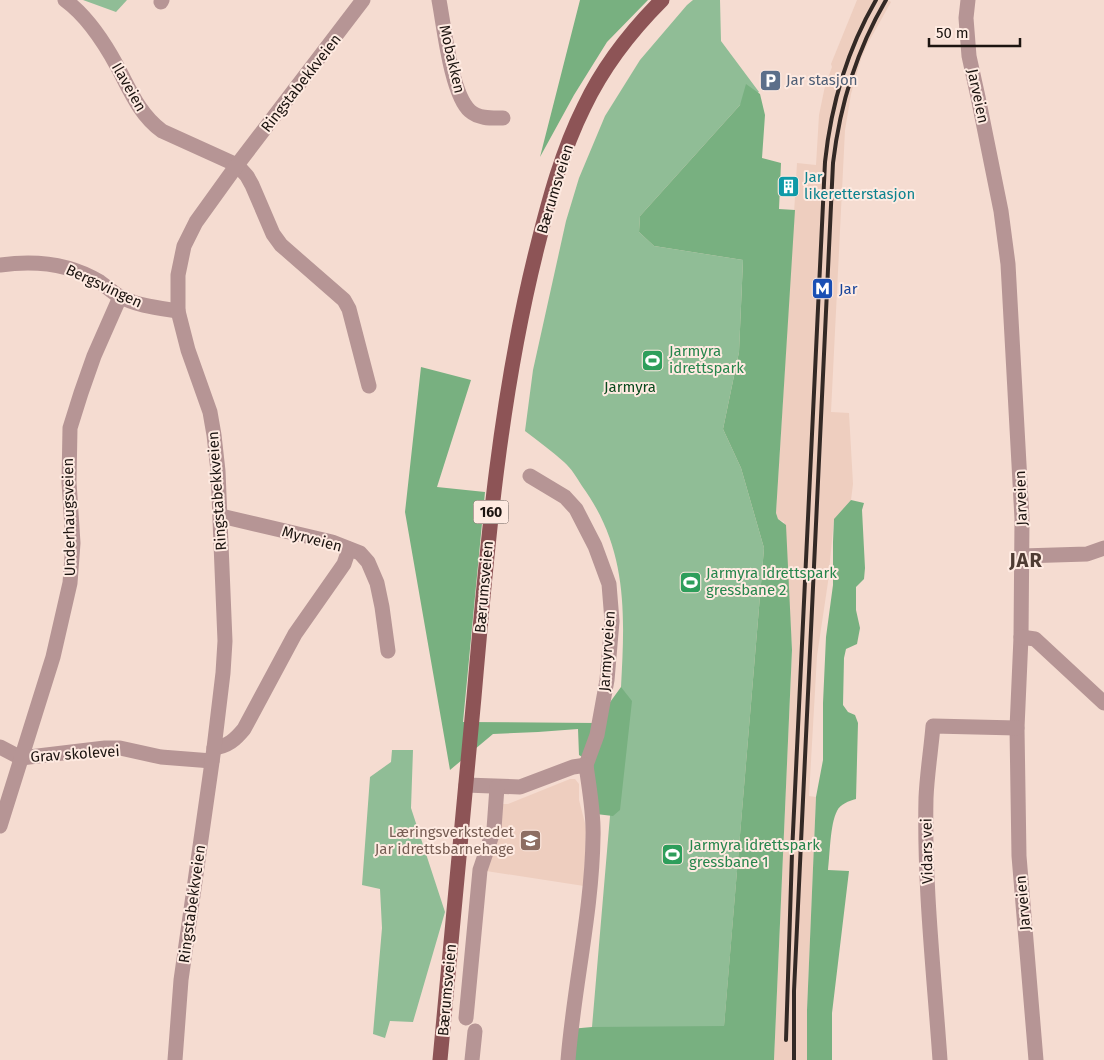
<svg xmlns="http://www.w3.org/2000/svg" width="1104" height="1060" viewBox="0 0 1104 1060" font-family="'Fira Sans',sans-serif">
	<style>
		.built { fill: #eecebf }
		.green { fill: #90bd96 }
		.forest { fill: #78b080 }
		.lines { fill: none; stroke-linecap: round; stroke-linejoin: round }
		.minor { stroke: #b69595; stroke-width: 15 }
		.major { stroke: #8d5456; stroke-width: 15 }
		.rail { stroke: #332925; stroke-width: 4 }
		.labels { text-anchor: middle; stroke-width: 4; stroke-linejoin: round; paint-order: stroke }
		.shield { fill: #feeae1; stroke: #60544f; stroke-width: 1 }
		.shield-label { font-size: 14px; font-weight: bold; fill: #1c1410 }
		.street-label { font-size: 15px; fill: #1c1410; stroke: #feeae1 }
		.service-label { font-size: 15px; fill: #4e5e75; stroke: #feeae1; text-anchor: start }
		.culture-label { font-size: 15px; fill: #0d838f; stroke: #feeae1; text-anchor: start }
		.transit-label { font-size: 15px; fill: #164399; stroke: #feeae1; text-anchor: start }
		.leisure-label { font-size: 15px; fill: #27864d; stroke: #feeae1; text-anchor: start }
		.park-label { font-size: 15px; fill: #08491c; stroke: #feeae1 }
		.education-label { font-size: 15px; fill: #785e54; stroke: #feeae1; text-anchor: end }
		.district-label { font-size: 20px; font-weight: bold; letter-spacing: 1px; fill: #4f3c33; stroke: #feeae1 }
	</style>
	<rect width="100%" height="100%" fill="#f5dcd1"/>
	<!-- built -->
	<g class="built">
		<path d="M857 0H888L891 2 868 43 861 59 851 94 845 130 831 412 849 413 853 484 851 500 834 519 828 582 817 656 809 796 816 797 807 1010V1060H774L792 650 784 522 778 519 776 513 797 163 816 165 819 115 825 86 832 67 831 64Z"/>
		<path d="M570 779H575L579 784V800L586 827 584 886 486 871 502 804H508Z"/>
	</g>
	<!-- green -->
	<g class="green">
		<path d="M83 0H127L116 12Z"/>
		<path d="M693 0H720L721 41 759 92 740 105 640 216 639 232 654 246 743 260 739 352 723 429 741 468 764 548 724 1027H592L621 687C625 614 628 549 582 486 577 478 571 468 564 462 552 451 538 441 525 431L533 370 566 221 579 178 605 116 640 60 687 5Z"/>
		<path d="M392 750H413L411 808 445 912 413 1022 390 1021 385 1038 373 1034 382 928 380 889 362 885 370 777 391 762Z"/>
	</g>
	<!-- forest -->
	<g class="forest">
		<path d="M580 0H648L607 42 574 95 540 157Z"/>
		<path d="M746 84 760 94 765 115 762 158 781 163 779 209 795 210 776 513 778 519 786 525 792 650 774 1060H568L570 1029 592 1027 724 1026 764 548 741 468 723 429 739 352 743 260 654 246 639 232 640 216 740 105Z"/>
		<path d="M421 367 471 380 437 487 485 492 463 722 595 723 621 687 632 701 620 810 613 816 596 814 592 763 579 755 578 729 538 732 493 734 450 770 405 512Z"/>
		<path d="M851 500 864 503 862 510 865 568 864 579 856 587V610L860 628 857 644 846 649 844 658 843 705 848 712 855 715 858 723 856 799C849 801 840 804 837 811 830 824 830 855 828 870L849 871 832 1013V1060H807V1010L816 797 823 760V703L826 637 833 585V542L834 519Z"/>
	</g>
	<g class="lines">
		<!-- minor -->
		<g class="minor">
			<path d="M65 0C87 16 104 42 117 66 130 90 139 114 162 131L237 165 247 176 252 185 273 234 281 245 344 300 349 309 369 386"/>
			<path d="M439 0C444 26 451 94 470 111 479 119 492 118 503 118"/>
			<path d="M968 0 966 18 969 56 978 97 1001 211 1008 264 1022 519 1021 637 1017 728 1019 856 1036 1060"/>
			<path d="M161 2 162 0"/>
			<path d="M0 265C35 260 69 263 100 282 107 287 112 292 119 296 137 306 159 308 178 311"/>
			<path d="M530 476 565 497 576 509 595 546 609 584 612 621 607 680 597 735 586 765"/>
			<path d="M221 516 332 542 360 553 368 562 377 583 382 607 388 651"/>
			<path d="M1022 556 1087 554 1104 548"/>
			<path d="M1021 637 1035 639 1104 703"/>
			<path d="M0 747 21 758 105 748H120L161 757 212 761"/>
			<path d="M214 748C228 746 235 740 244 729L295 634 344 564 349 549"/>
			<path d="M466 785 520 787 573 767 586 765C589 788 594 813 593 837 592 911 574 986 568 1060"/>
			<path d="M0 826 53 657 70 583 73 543 69 482 70 428 81 393 94 356 120 297"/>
			<path d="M466 1018 480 870 494 829 497 787"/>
			<path d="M175 1060 181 980 214 748 223 673 225 641 218 471 214 435 210 412 188 350 178 311V275L184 246 196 222 237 165 363 0"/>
			<path d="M472 1060 475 1031"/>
			<path d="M940 1060C934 973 924 886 926 798 927 774 931 750 933 726L1017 728"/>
		</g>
		<!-- major -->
		<path class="major" d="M440 1060C451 939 463 818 474 697 487 546 500 395 537 248 549 200 562 151 584 107 603 67 631 31 662 0"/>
		<!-- rail -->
		<g class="rail">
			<path d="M786 1040 792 853 825 162C831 105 847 50 876 0"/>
			<path d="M794 1060V991L833 163C840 104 856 51 886 0"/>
		</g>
	</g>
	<!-- icons -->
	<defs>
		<symbol id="parking-square" viewBox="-11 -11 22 22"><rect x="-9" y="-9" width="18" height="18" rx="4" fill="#5c6f8a" stroke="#feeae1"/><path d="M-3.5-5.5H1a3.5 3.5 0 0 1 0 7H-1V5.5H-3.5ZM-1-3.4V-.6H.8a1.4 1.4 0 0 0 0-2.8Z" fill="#fff"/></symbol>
		<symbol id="building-square" viewBox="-11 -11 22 22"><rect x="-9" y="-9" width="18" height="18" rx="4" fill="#0f9aa8" stroke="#feeae1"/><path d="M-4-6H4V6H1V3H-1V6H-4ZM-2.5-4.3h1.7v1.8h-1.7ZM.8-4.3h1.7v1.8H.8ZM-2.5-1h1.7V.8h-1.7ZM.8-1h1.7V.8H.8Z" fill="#fff"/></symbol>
		<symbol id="metro-square" viewBox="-11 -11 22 22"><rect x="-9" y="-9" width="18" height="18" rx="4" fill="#1a4fb4" stroke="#feeae1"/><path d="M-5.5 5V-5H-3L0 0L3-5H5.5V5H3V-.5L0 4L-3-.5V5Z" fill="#fff"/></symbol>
		<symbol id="stadium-square" viewBox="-11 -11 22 22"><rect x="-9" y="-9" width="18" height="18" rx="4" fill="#2e9e5b" stroke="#feeae1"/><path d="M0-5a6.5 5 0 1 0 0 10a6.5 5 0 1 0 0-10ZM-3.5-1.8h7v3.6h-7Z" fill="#fff"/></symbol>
		<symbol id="school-square" viewBox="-11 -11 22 22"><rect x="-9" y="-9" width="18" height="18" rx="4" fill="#8d6e63" stroke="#feeae1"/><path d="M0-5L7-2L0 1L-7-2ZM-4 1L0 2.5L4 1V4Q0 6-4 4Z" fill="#fff"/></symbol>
	</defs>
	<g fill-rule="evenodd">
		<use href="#parking-square" x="758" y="68" width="25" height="25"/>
		<use href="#building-square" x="776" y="174" width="25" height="25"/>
		<use href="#metro-square" x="810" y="276" width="25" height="25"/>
		<use href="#stadium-square" x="640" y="348" width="25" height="25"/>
		<use href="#stadium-square" x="678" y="570" width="25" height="25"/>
		<use href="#school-square" x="518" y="828" width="25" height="25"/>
		<use href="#stadium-square" x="660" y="842" width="25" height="25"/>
	</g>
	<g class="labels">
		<!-- shield labels -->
		<rect class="shield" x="473.5" y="500.5" width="35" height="23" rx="4"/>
		<g class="shield-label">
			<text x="491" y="517">160</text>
		</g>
		<!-- street labels -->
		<g class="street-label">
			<text transform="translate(452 59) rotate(77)" y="5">Mobakken</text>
			<text transform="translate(301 83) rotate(-52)" y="5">Ringstabekkveien</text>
			<text transform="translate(129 87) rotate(60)" y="5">Ilaveien</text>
			<text transform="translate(978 96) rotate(78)" y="5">Jarveien</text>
			<text transform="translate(555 189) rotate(-73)" y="5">Bærumsveien</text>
			<text transform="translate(104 286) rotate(25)" y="5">Bergsvingen</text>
			<text transform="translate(217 491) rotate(-94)" y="5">Ringstabekkveien</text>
			<text transform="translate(1021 498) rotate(-92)" y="5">Jarveien</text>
			<text transform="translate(69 517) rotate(-91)" y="5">Underhaugsveien</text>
			<text transform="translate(312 539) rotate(15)" y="5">Myrveien</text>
			<text transform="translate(484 587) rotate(-85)" y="5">Bærumsveien</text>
			<text transform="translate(607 651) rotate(-86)" y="5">Jarmyrveien</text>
			<text transform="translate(75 754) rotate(-4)" y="5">Grav skolevei</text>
			<text transform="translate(927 851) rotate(-91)" y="5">Vidars vei</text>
			<text transform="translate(1023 903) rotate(-95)" y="5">Jarveien</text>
			<text transform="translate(192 904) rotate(-82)" y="5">Ringstabekkveien</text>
			<text transform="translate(447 990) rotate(-85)" y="5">Bærumsveien</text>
		</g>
		<!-- service labels -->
		<g class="service-label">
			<text x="786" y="85">Jar stasjon</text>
		</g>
		<!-- culture labels -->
		<g class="culture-label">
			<text x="804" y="182">Jar<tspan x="804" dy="17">likeretterstasjon</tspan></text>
		</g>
		<!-- transit labels -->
		<g class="transit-label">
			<text x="839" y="294">Jar</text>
		</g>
		<!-- leisure labels -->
		<g class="leisure-label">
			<text x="669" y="356">Jarmyra<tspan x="669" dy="17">idrettspark</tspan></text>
			<text x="706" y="578">Jarmyra idrettspark<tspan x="706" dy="17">gressbane 2</tspan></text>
			<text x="689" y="850">Jarmyra idrettspark<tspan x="689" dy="17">gressbane 1</tspan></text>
		</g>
		<!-- park labels -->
		<g class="park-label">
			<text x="630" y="392">Jarmyra</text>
		</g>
		<!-- education labels -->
		<g class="education-label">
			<text x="514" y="837">Læringsverkstedet<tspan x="514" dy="17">Jar idrettsbarnehage</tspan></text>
		</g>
		<!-- district labels -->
		<g class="district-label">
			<text x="1026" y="567">JAR</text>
		</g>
	</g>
	<!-- scale -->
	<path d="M929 38v8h91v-8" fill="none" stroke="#1c1410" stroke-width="2.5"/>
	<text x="936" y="38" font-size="15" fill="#1c1410" stroke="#feeae1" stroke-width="4" paint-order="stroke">50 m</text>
</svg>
